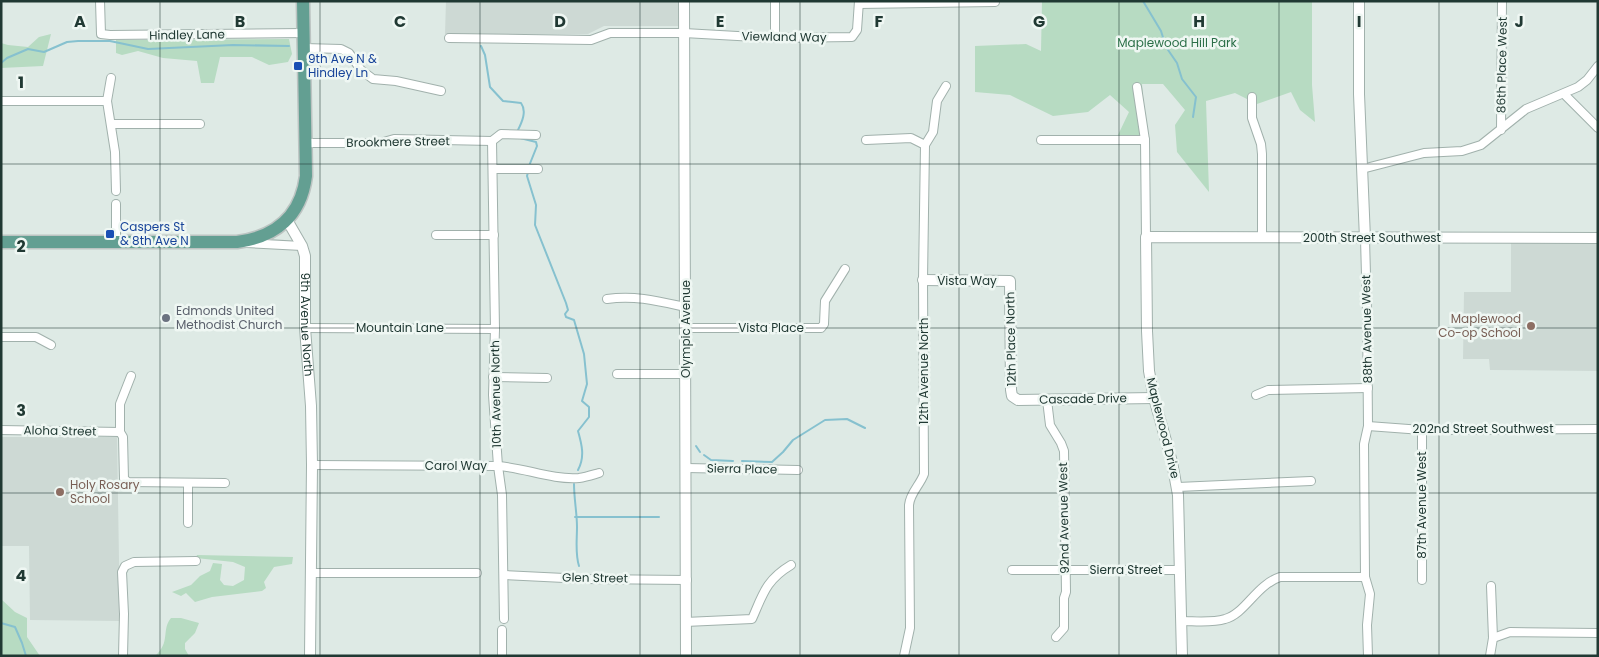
<svg xmlns="http://www.w3.org/2000/svg" width="1599" height="657" viewBox="0 0 1599 657" font-family="Poppins,sans-serif">
	<style>
		.built { fill: #cdd9d4 }
		.green { fill: #b7dbc2 }
		.lines { fill: none; stroke-linecap: round; stroke-linejoin: round }
		.stream { stroke: #86c1cf; stroke-width: 2 }
		.minor-casing { stroke: #a1b1ac; stroke-width: 10 }
		.tertiary-casing { stroke: #a1b1ac; stroke-width: 12 }
		.primary-casing { stroke: #bcc4c2; stroke-width: 15 }
		.minor { stroke: #fff; stroke-width: 8 }
		.tertiary { stroke: #fff; stroke-width: 10 }
		.primary { stroke: #639f92; stroke-width: 12 }
		.grid { fill: none; stroke: #203933; stroke-width: 1; stroke-opacity: 0.55 }
		.transit-dot { fill: #1a4fb4; stroke: #eff7f3; stroke-width: 2 }
		.worship-dot { fill: #6b7280; stroke: #eff7f3; stroke-width: 2 }
		.education-dot { fill: #8d6e63; stroke: #eff7f3; stroke-width: 2 }
		.labels { text-anchor: middle; stroke-width: 5; stroke-linejoin: round; paint-order: stroke }
		.street-label { font-size: 12px; fill: #203933; stroke: #eff7f3 }
		.park-label { font-size: 12px; fill: #2b6f48; stroke: #eff7f3 }
		.transit-label { font-size: 12px; fill: #164399; stroke: #eff7f3; text-anchor: start }
		.worship-label { font-size: 12px; fill: #5b616d; stroke: #eff7f3; text-anchor: start }
		.education-label { font-size: 12px; fill: #785e54; stroke: #eff7f3; text-anchor: end }
		.grid-label { font-size: 16px; text-anchor: middle; font-weight: bold; fill: #203933; stroke: #eff7f3; stroke-width: 5; stroke-linejoin: round; paint-order: stroke }
	</style>
	<rect width="100%" height="100%" fill="#deeae5"/>
	<!-- built -->
	<g class="built">
		<path d="M446 1H681V26H604L588 34H445Z"/>
		<path d="M1511 240H1598V371L1490 370 1489 359H1463L1464 292H1511Z"/>
		<path d="M1 437H117L120 621 30 620 29 546H1Z"/>
	</g>
	<!-- green -->
	<g class="green">
		<path d="M1042 1H1312V85L1315 122 1300 110 1291 92 1257 104 1235 93 1206 101 1209 192 1177 152 1175 125 1185 110 1163 84H1142L1146 135H1118L1129 112 1110 95 1088 112 1053 116 1010 95 975 92V46L1026 44 1041 51Z"/>
		<path d="M51 34 43 66 1 68V43L8 45 28 47 39 37Z"/>
		<path d="M289 39 292 54 288 62 269 65 252 57H220L214 83H201L197 61 163 58 138 51 122 55 116 53V40Z"/>
		<path d="M197 555 293 557 292 564 274 567 264 582 266 588 262 591 212 597 195 602 186 593 181 596 172 592 191 585 200 576 210 571 213 563 222 564 220 580 224 585 233 586 244 580 245 567 233 562 196 558Z"/>
		<path d="M1 599 15 612 27 618V637L40 656H1Z"/>
		<path d="M171 618H181L199 623 195 633 185 643V649L189 656H155C171 642 161 630 171 618Z"/>
	</g>
	<g class="lines">
		<!-- stream -->
		<g class="stream">
			<path d="M1143 1 1161 31 1166 47 1177 63 1182 79 1196 97 1193 117"/>
			<path d="M481 46 485 55 490 87 503 101 521 103C527 111 522 122 518 130"/>
			<path d="M1 63 7 58 28 49 44 52 67 42 78 41H110L148 49 233 45 289 46"/>
			<path d="M520 138 536 142 537 146 529 166"/>
			<path d="M528 172 527 176 536 205 535 225 566 303 568 310 565 314 566 317 574 320 584 354 587 384 582 401 589 407V417L578 431C582 445 585 457 578 470"/>
			<path d="M696 446 700 452"/>
			<path d="M704 455 711 460 733 461"/>
			<path d="M742 461 772 462 783 452 793 440 825 420 847 419 865 428"/>
			<path d="M574 484C574 499 577 513 577 527 577 541 575 553 579 566"/>
			<path d="M575 517H659"/>
			<path d="M1 623 15 627 22 643 26 656"/>
		</g>
		<defs>
			<g id="minor">
				<path d="M100 1 101 34 110 35 304 33"/>
				<path d="M775 1V38"/>
				<path d="M859 4 995 2"/>
				<path d="M449 38 591 40 610 33H684L775 38 852 37 857 30 859 1"/>
				<path d="M304 48 341 49 349 53 361 70 373 79 396 81 441 91"/>
				<path d="M111 78 107 101 115 152 116 191"/>
				<path d="M1137 87 1145 140 1146 237"/>
				<path d="M1564 94 1598 128"/>
				<path d="M1252 97V118L1261 144 1262 154V238"/>
				<path d="M1 101H107"/>
				<path d="M112 124H200"/>
				<path d="M1501 130 1502 1"/>
				<path d="M866 140 911 138 925 145"/>
				<path d="M1041 140H1145"/>
				<path d="M492 141 495 329 493 395 498 466 502 495 504 619"/>
				<path d="M492 141 501 134 536 135"/>
				<path d="M304 143H380L394 139 492 141"/>
				<path d="M493 169H538"/>
				<path d="M1362 169 1424 153 1462 151 1481 145 1526 109 1578 87 1587 80 1598 66"/>
				<path d="M436 235H494"/>
				<path d="M1365 239 1367 311 1368 426 1364 444 1365 577 1370 594 1367 625 1368 656"/>
				<path d="M116 241V204"/>
				<path d="M247 243 302 246"/>
				<path d="M607 299C635 295 658 301 685 307"/>
				<path d="M305 328 495 329"/>
				<path d="M685 328H821L824 324 825 301 845 269"/>
				<path d="M1 337H36L51 345"/>
				<path d="M617 374H686"/>
				<path d="M493 377 547 378"/>
				<path d="M1256 395 1268 390 1368 388"/>
				<path d="M1047 400 1050 425 1061 443 1064 451 1066 592 1064 598V628L1056 637"/>
				<path d="M1368 426 1422 430 1598 429"/>
				<path d="M1 430 120 432"/>
				<path d="M120 432 123 437 124 479 128 482 225 483"/>
				<path d="M120 432V404L131 376"/>
				<path d="M312 465 498 466C525 468 552 480 579 478 586 477 592 475 599 473"/>
				<path d="M686 468 798 470"/>
				<path d="M188 484V523"/>
				<path d="M1178 487 1311 481"/>
				<path d="M1012 570H1180"/>
				<path d="M311 573H477"/>
				<path d="M504 575 585 579 687 580"/>
				<path d="M1422 580V430"/>
				<path d="M1182 621C1195 621 1212 623 1225 619 1245 614 1256 585 1280 577H1365"/>
				<path d="M685 622 752 619C763 594 766 580 791 565"/>
				<path d="M1493 638 1510 632 1598 633"/>
				<path d="M123 656 124 614 122 572 125 566 134 562 196 561"/>
				<path d="M502 656V630"/>
				<path d="M904 656 910 628 909 505C910 493 920 485 924 474L923 280 925 145 933 132 937 101 946 86"/>
				<path d="M1490 656 1493 638 1491 586"/>
			</g>
			<g id="tertiary">
				<path d="M684 1 686 656"/>
				<path d="M1359 1V94L1365 239"/>
				<path id="s1" d="M287 220 302 246 305 256V328L311 406 312 465 310 656"/>
				<path d="M923 280 1010 281 1011 390 1012 396 1018 400 1154 398"/>
				<path d="M1182 656 1178 495 1172 462 1154 398 1149 371 1147 331 1146 237 1598 238"/>
			</g>
			<path id="primary" d="M1 242H237C276 237 301 216 306 176L303 1"/>
		</defs>
		<!-- minor casing -->
		<use href="#minor" class="minor-casing"/>
		<!-- tertiary casing -->
		<use href="#tertiary" class="tertiary-casing"/>
		<!-- primary casing -->
		<use href="#primary" class="primary-casing"/>
		<!-- minor -->
		<use href="#minor" class="minor"/>
		<!-- tertiary -->
		<use href="#tertiary" class="tertiary"/>
		<!-- primary -->
		<use href="#primary" class="primary"/>
	</g>
	<!-- grid -->
	<path class="grid" d="M160 1V656M320 1V656M480 1V656M640 1V656M800 1V656M959 1V656M1119 1V656M1279 1V656M1439 1V656M1 164H1598M1 328H1598M1 493H1598"/>
	<!-- markers -->
	<g class="transit-dot">
		<rect x="293" y="61" width="10" height="10" rx="2.5"/>
		<rect x="105" y="229" width="10" height="10" rx="2.5"/>
	</g>
	<circle class="worship-dot" cx="166" cy="318" r="5"/>
	<g class="education-dot">
		<circle cx="1531" cy="326" r="5"/>
		<circle cx="60" cy="492" r="5"/>
	</g>
	<g class="labels">
		<!-- street labels -->
		<g class="street-label">
			<text transform="translate(187 35) rotate(-1)" y="4">Hindley Lane</text>
			<text transform="translate(784 37) rotate(1)" y="4">Viewland Way</text>
			<text transform="translate(1502 65) rotate(-89)" y="4">86th Place West</text>
			<text transform="translate(398 142) rotate(-1)" y="4">Brookmere Street</text>
			<text x="1372" y="242">200th Street Southwest</text>
			<text x="967" y="285">Vista Way</text>
			<text dy="4" stroke="none"><textPath href="#s1" startOffset="109">9th Avenue North</textPath></text>
			<text x="400" y="332">Mountain Lane</text>
			<text x="771" y="332">Vista Place</text>
			<text transform="translate(686 329) rotate(-90)" y="4">Olympic Avenue</text>
			<text transform="translate(1367 329) rotate(-91)" y="4">88th Avenue West</text>
			<text transform="translate(1011 339) rotate(-91)" y="4">12th Place North</text>
			<text transform="translate(924 371) rotate(-90)" y="4">12th Avenue North</text>
			<text transform="translate(496 394) rotate(-91)" y="4">10th Avenue North</text>
			<text transform="translate(1083 399) rotate(-1)" y="4">Cascade Drive</text>
			<text transform="translate(1163 428) rotate(76)" y="4">Maplewood Drive</text>
			<text x="1483" y="433">202nd Street Southwest</text>
			<text transform="translate(60 431) rotate(1)" y="4">Aloha Street</text>
			<text x="456" y="470">Carol Way</text>
			<text transform="translate(742 469) rotate(1)" y="4">Sierra Place</text>
			<text transform="translate(1422 505) rotate(-90)" y="4">87th Avenue West</text>
			<text transform="translate(1064 518) rotate(-91)" y="4">92nd Avenue West</text>
			<text x="1126" y="574">Sierra Street</text>
			<text transform="translate(595 578) rotate(1)" y="4">Glen Street</text>
		</g>
		<!-- park labels -->
		<g class="park-label">
			<text x="1177" y="47">Maplewood Hill Park</text>
		</g>
		<!-- transit labels -->
		<g class="transit-label">
			<text x="308" y="63">9th Ave N &amp;<tspan x="308" dy="14">Hindley Ln</tspan></text>
			<text x="120" y="231">Caspers St<tspan x="120" dy="14">&amp; 8th Ave N</tspan></text>
		</g>
		<!-- worship labels -->
		<g class="worship-label">
			<text x="176" y="315">Edmonds United<tspan x="176" dy="14">Methodist Church</tspan></text>
		</g>
		<!-- education labels -->
		<g class="education-label">
			<text x="1521" y="323">Maplewood<tspan x="1521" dy="14">Co-op School</tspan></text>
			<text x="70" y="489" text-anchor="start">Holy Rosary<tspan x="70" dy="14">School</tspan></text>
		</g>
	</g>
	<g class="grid-label">
		<text x="80" y="27">A</text>
		<text x="240" y="27">B</text>
		<text x="400" y="27">C</text>
		<text x="560" y="27">D</text>
		<text x="720" y="27">E</text>
		<text x="879" y="27">F</text>
		<text x="1039" y="27">G</text>
		<text x="1199" y="27">H</text>
		<text x="1359" y="27">I</text>
		<text x="1519" y="27">J</text>
		<text x="21" y="88">1</text>
		<text x="21" y="252">2</text>
		<text x="21" y="416">3</text>
		<text x="21" y="581">4</text>
	</g>
	<!-- border -->
	<rect width="1599" height="657" fill="none" stroke="#203933" stroke-width="5"/>
</svg>
